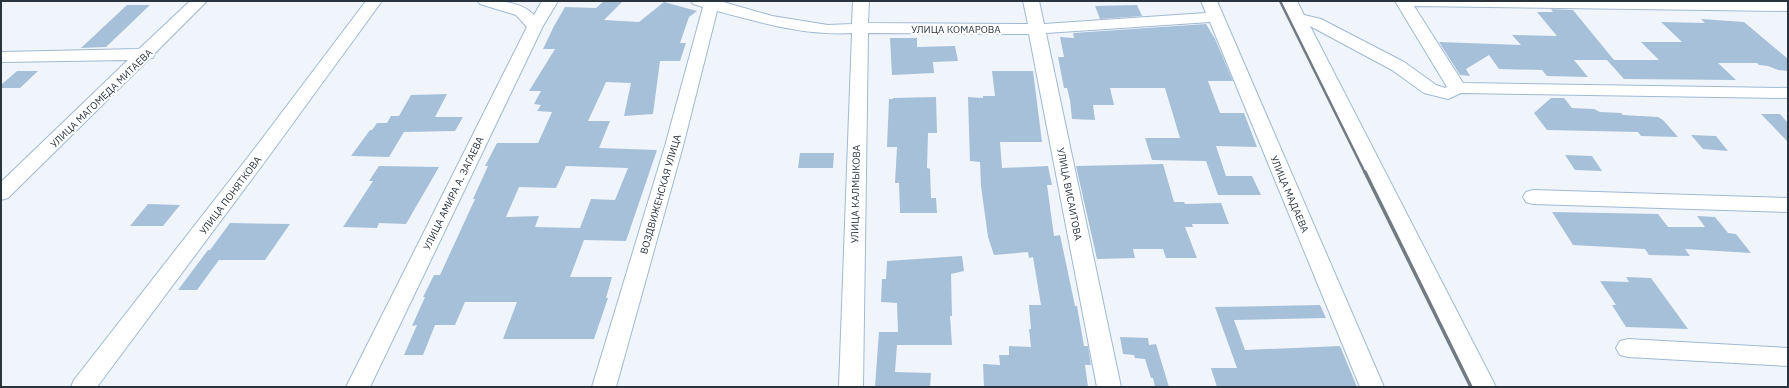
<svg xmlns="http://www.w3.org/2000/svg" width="1789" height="388" viewBox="0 0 1789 388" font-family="'IBM Plex Sans',sans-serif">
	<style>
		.building { fill: #a6c0d9; fill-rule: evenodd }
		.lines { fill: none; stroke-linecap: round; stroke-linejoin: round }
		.minor-casing { stroke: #a0b9d3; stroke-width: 2 }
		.minor { fill: #fff; fill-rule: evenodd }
		.rail-far1 { stroke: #727b83; stroke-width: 2.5 }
		.rail { stroke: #727b83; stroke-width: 3.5 }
		.labels { text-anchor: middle; stroke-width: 4; stroke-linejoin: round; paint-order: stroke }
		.street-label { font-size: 10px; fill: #2a343e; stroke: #fff }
	</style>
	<rect width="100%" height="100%" fill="#f0f5fb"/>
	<!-- building -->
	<g class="building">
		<path d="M604 1H623L604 20 639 22 664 2 697 11 689 17 680 43H686L680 61H660L653 114 624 116 631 83 606 82 588 121H610L599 148 657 150 626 241 584 240 570 277H612L606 298H608L594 339H503L517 302H465L455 325H435L423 355H404L417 325 412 326 425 297H423L434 275H440L475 199H473L488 166H485L497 143H538L552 112 537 111 541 105 534 104 541 91H529L555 49H543L554 26 565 7 596 8ZM566 166 628 168 615 200 591 199 580 228 535 227 539 216 506 217 519 187 556 188Z"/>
		<path d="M127 5H150L106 47 81 48Z"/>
		<path d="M1137 5 1142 16 1100 19 1095 6Z"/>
		<path d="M1551 9 1573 10 1614 60H1659L1641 42H1682L1661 22 1705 23 1701 19 1744 22 1788 59V71L1778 70 1768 66 1759 65 1757 63H1718L1736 80 1624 79 1607 60H1574L1588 77 1547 76 1542 70 1499 69 1489 55 1466 69 1470 76 1460 75 1439 42 1521 45 1512 35 1557 36 1537 12H1553Z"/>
		<path d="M1206 24 1215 39 1233 81H1208L1220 113H1244L1257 147 1216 146 1226 176H1252L1261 195H1218L1206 161 1152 160 1145 138H1180L1165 88H1110L1114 105H1093L1095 120 1072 119 1070 100 1067 88H1064L1058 57H1064L1060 37 1074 38 1073 33Z"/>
		<path d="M890 38H917V47L955 46 958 61 933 62 934 73 892 75Z"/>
		<path d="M17 71H38L20 88H1V85Z"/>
		<path d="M992 71H1033L1042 142H1000L1002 168 1048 166 1052 185H1047L1054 236 1060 235 1075 306H1077L1084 346H1088L1091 365H1085L1088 387H984L983 364 1000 365 999 355H1009V346L1031 347 1029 329H1031L1029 305H1041L1033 257 1029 258 1028 252 994 255 988 237 981 186 980 162 970 161 968 97 983 98V96H995Z"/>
		<path d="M447 94 435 117H463L455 131 404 132 389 157 351 156 370 130H372L377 123H387L391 116H399L411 95Z"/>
		<path d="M936 97 937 133H928L927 168 930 169 931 198H936L937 213H900L899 183H895L897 147H887L889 99H893V98Z"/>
		<path d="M1551 98H1564L1572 108 1594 109 1600 112 1621 113 1623 115 1658 117 1663 120 1678 137 1641 136 1638 132 1547 130 1534 113Z"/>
		<path d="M1761 114H1780L1788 123V142Z"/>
		<path d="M1691 135 1716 136 1728 151 1703 149Z"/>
		<path d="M800 153H834L833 168H798Z"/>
		<path d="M1565 155 1592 156 1602 171 1575 170Z"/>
		<path d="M1163 164 1174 202H1184L1185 204 1221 203 1229 224H1192L1193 227H1185L1197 258H1166L1163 249H1133L1135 258 1097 259 1076 166Z"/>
		<path d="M379 166 439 167 406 224 379 223 377 228 343 227 373 181H369Z"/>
		<path d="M148 204 180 205 163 226H130Z"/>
		<path d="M1552 212 1658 214 1668 227H1705L1697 216 1715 217 1728 233 1736 234 1751 253 1685 249 1690 256 1649 255 1645 249 1573 245Z"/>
		<path d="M230 223 290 224 265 260H219L197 290H178L208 250H210Z"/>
		<path d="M962 256 964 271 951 274 952 316H950L952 345H897L895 372 931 373 930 387H875L879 332H898L897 303 881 302 882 279H886L887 261Z"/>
		<path d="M1626 277 1651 278 1688 329 1626 327 1612 305H1616L1600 281 1629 282Z"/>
		<path d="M1320 305 1326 318 1234 320 1245 350 1340 346 1357 387H1217L1211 368H1237L1215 307Z"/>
		<path d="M1120 337 1148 338 1149 345 1156 344 1169 387H1155L1153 378H1151L1145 359 1135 358 1134 355 1123 354Z"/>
	</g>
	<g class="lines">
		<defs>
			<g id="minor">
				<path d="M190 1H207L155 53 153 58H150L8 198 1 200V182L128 60 1 62V52L139 49Z"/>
				<path d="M366 1H382L269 156 97 387H71L74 380 255 148Z"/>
				<path d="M478 1C497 1 520 0 534 15L542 1H558L543 26 370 387H346L527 27 516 15 480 4Z"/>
				<path d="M691 1H720L772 16 828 25 852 24 853 1H869L868 23 1028 24 1023 1H1039L1044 24 1206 13 1201 1H1217L1384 387H1360L1210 22 1046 33 1121 387H1097L1029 34 868 33 863 387H839L852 33C806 36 762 23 717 11L683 146 616 387H592L665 146 703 7 693 4Z"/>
				<path d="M1281 1H1297L1304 15 1321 19 1404 62 1436 85 1445 88 1447 87 1395 1H1788V11L1414 6 1463 83 1788 88V98L1461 93 1448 99 1424 93 1392 70 1310 26 1496 387H1472Z"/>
				<path d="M1533 190 1788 198V212L1533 204 1526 202 1523 197 1526 192Z"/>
				<path d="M1628 339 1788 348V366L1628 357 1620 355 1616 348 1620 341Z"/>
			</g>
		</defs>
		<!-- minor casing -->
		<use href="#minor" class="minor-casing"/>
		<!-- minor -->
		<use href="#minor" class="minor"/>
		<!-- rail-far1 -->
		<path class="rail-far1" d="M1280 1 1365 173"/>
		<!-- rail -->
		<path class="rail" d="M1365 172 1471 387"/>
	</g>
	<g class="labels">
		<!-- street labels -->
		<g class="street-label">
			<text x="956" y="33">УЛИЦА КОМАРОВА</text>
			<text transform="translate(101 98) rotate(-44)" y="4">УЛИЦА МАГОМЕДА МИТАЕВА</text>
			<text transform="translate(453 193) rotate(-64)" y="4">УЛИЦА АМИРА А. ЗАГАЕВА</text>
			<text transform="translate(660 194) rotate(-74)" y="4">ВОЗДВИЖЕНСКАЯ УЛИЦА</text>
			<text transform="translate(855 194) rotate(-89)" y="4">УЛИЦА КАЛМЫКОВА</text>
			<text transform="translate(1070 194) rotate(79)" y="4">УЛИЦА ВИСАИТОВА</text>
			<text transform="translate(1290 194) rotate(67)" y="4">УЛИЦА МАДАЕВА</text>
			<text transform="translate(230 195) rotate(-53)" y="4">УЛИЦА ПОНЯТКОВА</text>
		</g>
	</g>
	<!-- border -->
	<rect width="1789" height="388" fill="none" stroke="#2a343e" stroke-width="4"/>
</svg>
